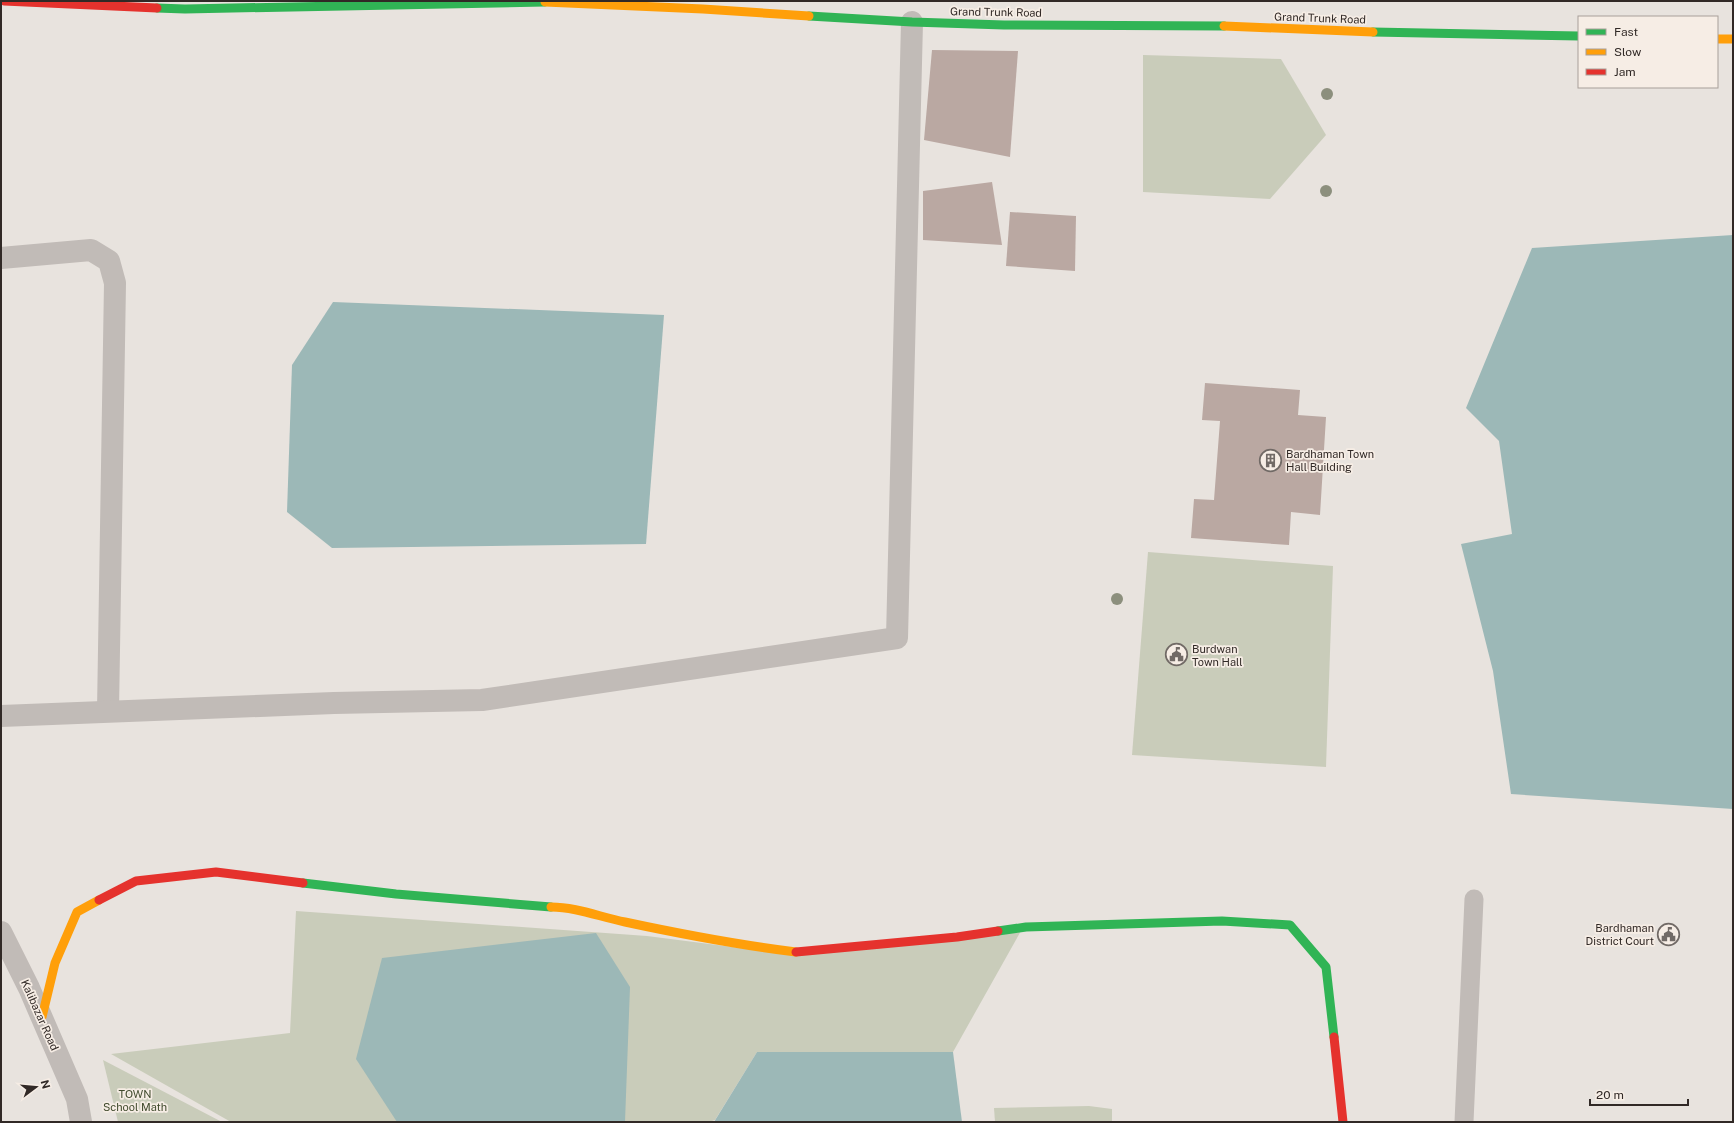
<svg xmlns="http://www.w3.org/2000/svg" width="1734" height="1123" viewBox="0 0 1734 1123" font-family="'Public Sans',sans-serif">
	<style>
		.green { fill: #c9ccba }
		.water { fill: #9cb8b7 }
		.building { fill: #baa8a2 }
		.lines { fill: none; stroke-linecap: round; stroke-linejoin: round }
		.lane { stroke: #c1bbb7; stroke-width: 19 }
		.street { stroke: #c1bbb7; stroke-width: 22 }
		.fast { stroke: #30b455; stroke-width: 9 }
		.slow { stroke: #ff9f0a; stroke-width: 9 }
		.jam { stroke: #e5322d; stroke-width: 9 }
		.tree { fill: #8c8f7d }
		.labels { text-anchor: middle; stroke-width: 3.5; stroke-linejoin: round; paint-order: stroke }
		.street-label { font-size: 11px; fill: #312926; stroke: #f6ede5 }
		.poi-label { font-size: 11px; fill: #312926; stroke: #f6ede5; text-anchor: start }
		.park-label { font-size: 11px; fill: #414b2e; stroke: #f6ede5 }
	</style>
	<rect width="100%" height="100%" fill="#e8e3de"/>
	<!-- green -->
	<g class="green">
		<path d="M1143 55 1281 59 1326 135 1270 199 1143 192Z"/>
		<path d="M1148 552 1333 566 1326 767 1132 755Z"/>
		<path d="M296 911 647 936 794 955 1022 929 953 1052H757L715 1120 709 1122H231L111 1054 290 1033Z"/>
		<path d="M103 1060 222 1122H118Z"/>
		<path d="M1089 1106 1112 1109V1122H995L994 1108Z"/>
	</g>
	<!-- water -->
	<g class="water">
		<path d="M1733 235V809L1511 794 1493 671 1461 544 1512 534 1499 441 1466 408 1532 248Z"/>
		<path d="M333 302 664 315 646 544 332 548 287 512 292 365Z"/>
		<path d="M596 933 630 987 625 1122H397L356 1059 382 958Z"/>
		<path d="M757 1052H953L962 1122H714Z"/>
	</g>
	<!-- building -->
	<g class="building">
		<path d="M932 50 1018 51 1010 157 924 140Z"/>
		<path d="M992 182 1002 245 923 240V191Z"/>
		<path d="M1010 212 1076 216 1075 271 1006 266Z"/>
		<path d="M1205 383 1300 390 1298 415 1326 417 1320 515 1291 512 1289 545 1191 538 1194 499 1214 500 1220 421 1202 420Z"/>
	</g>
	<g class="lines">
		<!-- lane -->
		<path class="lane" d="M1464 1122 1474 899"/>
		<!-- street -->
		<g class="street">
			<path d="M1 258 91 250 109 261 115 283 108 711"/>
			<path d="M1 716 334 703 482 700 897 638 912 22"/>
			<path d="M1 932 29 988 77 1099 81 1122"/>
		</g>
		<!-- fast -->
		<g class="fast">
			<path d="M157 8 185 9 545 2"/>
			<path d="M809 16 912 22 1004 25 1224 26"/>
			<path d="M1373 32 1579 36"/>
			<path d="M303 883 396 894 551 907"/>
			<path d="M998 931 1026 927 1222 921 1290 925 1326 967 1334 1037"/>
		</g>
		<!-- slow -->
		<g class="slow">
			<path d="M545 2 703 9 809 16"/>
			<path d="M1224 26 1373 32"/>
			<path d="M1717 39H1733"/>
			<path d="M551 907C576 907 600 917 625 922 681 934 739 945 796 952"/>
			<path d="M42 1017 55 963 77 912 99 900"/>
		</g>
		<!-- jam -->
		<g class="jam">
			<path d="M4 1 157 8"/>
			<path d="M99 900 136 881 216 872 303 883"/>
			<path d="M796 952 957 937 998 931"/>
			<path d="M1334 1037 1343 1122"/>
		</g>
	</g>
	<!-- trees -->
	<g class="tree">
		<circle cx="1327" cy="94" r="6"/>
		<circle cx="1326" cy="191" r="6"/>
		<circle cx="1117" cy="599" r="6"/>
	</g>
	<!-- icons -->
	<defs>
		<symbol id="building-ring" viewBox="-11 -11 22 22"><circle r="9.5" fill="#f6ede5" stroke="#716a66" stroke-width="1.5"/><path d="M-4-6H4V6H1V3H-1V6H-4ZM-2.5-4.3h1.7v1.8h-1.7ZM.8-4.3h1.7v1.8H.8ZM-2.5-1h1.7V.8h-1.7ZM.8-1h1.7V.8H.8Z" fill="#716a66"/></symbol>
		<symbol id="civic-ring" viewBox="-11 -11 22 22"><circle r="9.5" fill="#f6ede5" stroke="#716a66" stroke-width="1.5"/><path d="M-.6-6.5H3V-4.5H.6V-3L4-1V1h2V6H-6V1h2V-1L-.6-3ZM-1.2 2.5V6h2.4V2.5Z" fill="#716a66"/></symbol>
	</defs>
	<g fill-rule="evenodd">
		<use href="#building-ring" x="1258" y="448" width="25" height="25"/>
		<use href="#civic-ring" x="1164" y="642" width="25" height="25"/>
		<use href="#civic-ring" x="1656" y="922" width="25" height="25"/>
	</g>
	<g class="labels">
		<!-- street labels -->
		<g class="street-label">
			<text transform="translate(996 12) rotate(1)" y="4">Grand Trunk Road</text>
			<text transform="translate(1320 18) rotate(2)" y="4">Grand Trunk Road</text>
			<text transform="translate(40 1015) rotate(66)" y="4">Kalibazar Road</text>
		</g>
		<!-- poi labels -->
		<g class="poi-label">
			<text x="1286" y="458">Bardhaman Town<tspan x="1286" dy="13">Hall Building</tspan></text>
			<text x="1192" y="653">Burdwan<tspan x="1192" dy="13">Town Hall</tspan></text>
			<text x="1654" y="932" text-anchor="end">Bardhaman<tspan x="1654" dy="13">District Court</tspan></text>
		</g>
		<!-- park labels -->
		<g class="park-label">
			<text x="135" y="1098">TOWN<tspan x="135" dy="13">School Math</tspan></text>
		</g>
	</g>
	<!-- border -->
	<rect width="1734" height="1123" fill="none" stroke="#312926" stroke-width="4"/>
	<!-- legend -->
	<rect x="1578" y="16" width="140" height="72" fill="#f6ede5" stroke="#a79f99"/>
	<rect x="1586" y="29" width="20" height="6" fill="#30b455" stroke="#a79f99"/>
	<text x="1614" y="36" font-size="12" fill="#312926">Fast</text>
	<rect x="1586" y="49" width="20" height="6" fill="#ff9f0a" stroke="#a79f99"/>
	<text x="1614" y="56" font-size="12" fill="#312926">Slow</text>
	<rect x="1586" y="69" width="20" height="6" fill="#e5322d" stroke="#a79f99"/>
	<text x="1614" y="76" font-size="12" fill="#312926">Jam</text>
	<!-- north arrow -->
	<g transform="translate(36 1087) rotate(74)" stroke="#f6ede5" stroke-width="3" paint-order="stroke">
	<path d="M0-3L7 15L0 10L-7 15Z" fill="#312926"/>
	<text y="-6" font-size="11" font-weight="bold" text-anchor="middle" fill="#312926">N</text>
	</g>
	<!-- scale -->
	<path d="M1590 1099v6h98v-6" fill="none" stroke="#312926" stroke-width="2"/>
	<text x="1596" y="1099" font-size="12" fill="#312926" stroke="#f6ede5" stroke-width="3" paint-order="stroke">20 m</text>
</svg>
